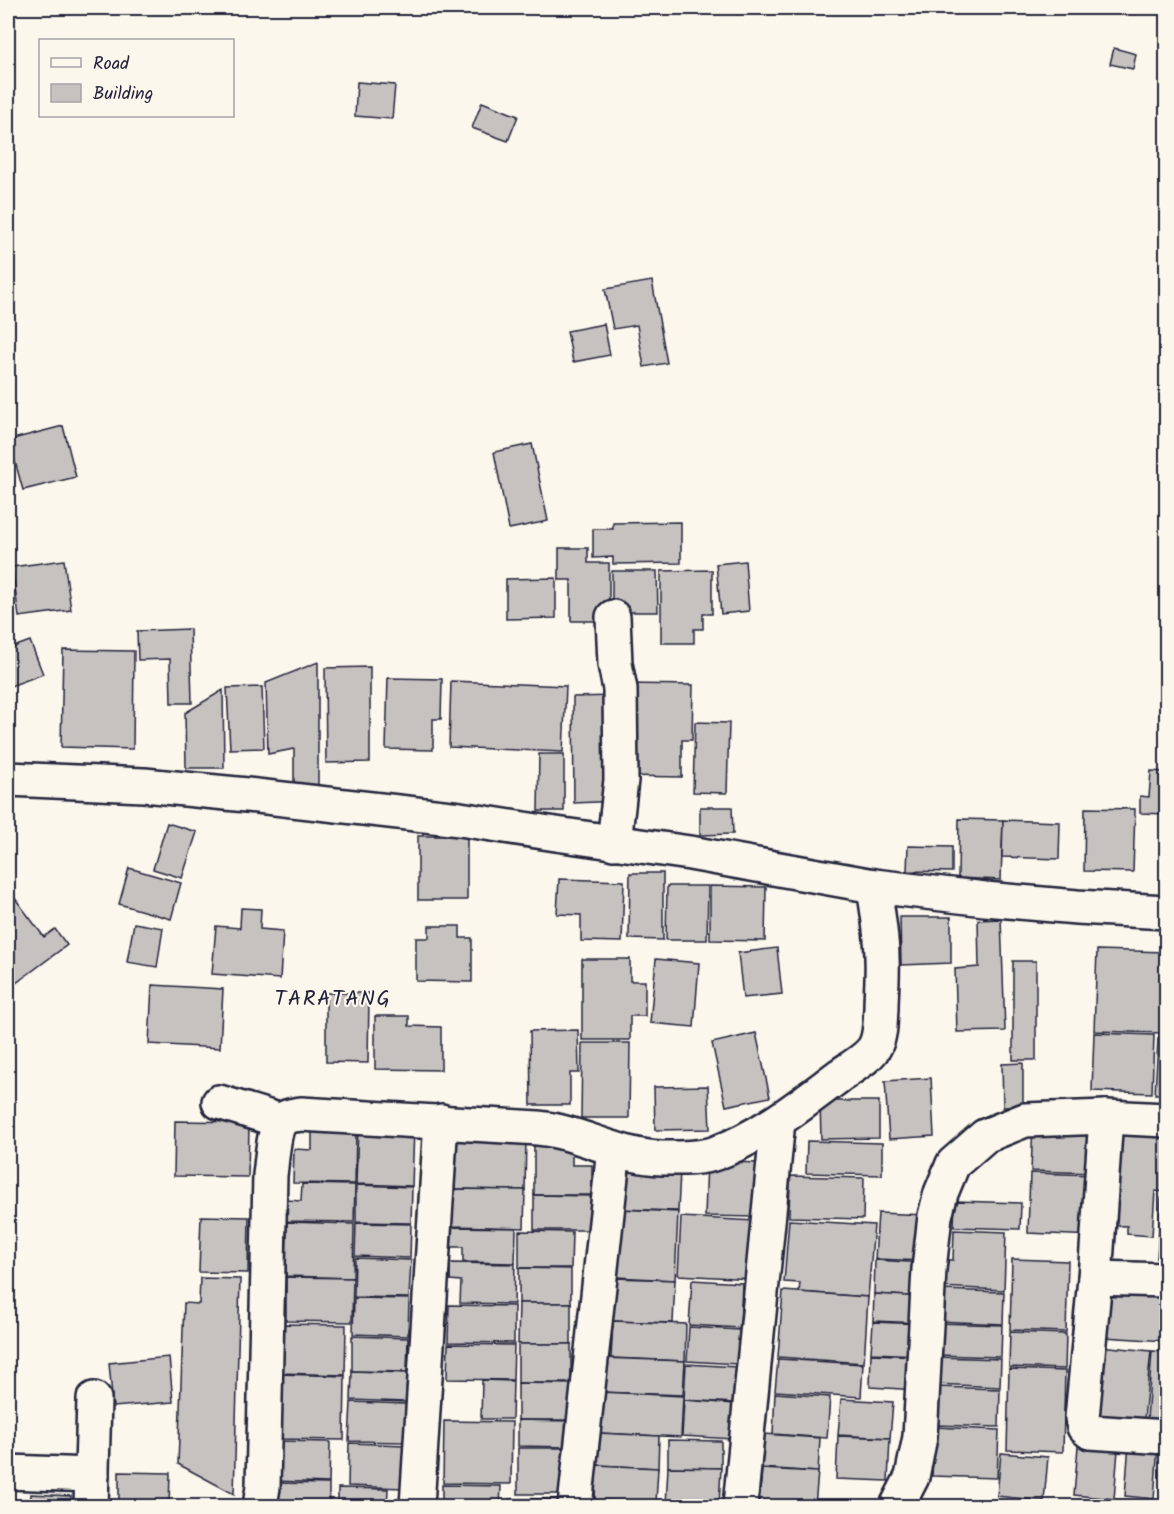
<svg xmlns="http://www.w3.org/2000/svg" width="1174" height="1514" viewBox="0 0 1174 1514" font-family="Kalam,sans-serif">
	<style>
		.building { fill: #c6c2c0; stroke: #22223b; stroke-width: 1.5 }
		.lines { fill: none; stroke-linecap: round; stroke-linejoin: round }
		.minor-casing { stroke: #22223b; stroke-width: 38 }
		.minor { stroke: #fbf7ec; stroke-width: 33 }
		.labels { text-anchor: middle; stroke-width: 4.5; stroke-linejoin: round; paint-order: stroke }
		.quarter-label { font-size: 22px; letter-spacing: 1.5px; fill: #22223b; stroke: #fbf7ec }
	</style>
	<rect width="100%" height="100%" fill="#fbf7ec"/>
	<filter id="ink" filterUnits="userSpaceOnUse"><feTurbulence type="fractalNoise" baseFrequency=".0167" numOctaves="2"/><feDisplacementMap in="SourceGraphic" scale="12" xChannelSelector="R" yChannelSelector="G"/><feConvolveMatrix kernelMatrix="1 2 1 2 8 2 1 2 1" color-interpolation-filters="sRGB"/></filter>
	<g filter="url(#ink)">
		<!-- building -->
		<g class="building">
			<path d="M1114 48 1136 54 1133 69 1110 64Z"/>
			<path d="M357 82 395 85 392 119 355 116Z"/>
			<path d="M482 102 518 116 508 141 472 128Z"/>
			<path d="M652 281 667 363 644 367 637 325 613 329 605 289Z"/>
			<path d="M604 324 610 355 573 362 567 331Z"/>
			<path d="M63 426 76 477 23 490 9 440Z"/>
			<path d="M532 444 548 521 509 529 494 452Z"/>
			<path d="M681 522V563L613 564V557L593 558V529H613V523Z"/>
			<path d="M559 548H588V563H609V621H571V580H559Z"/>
			<path d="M64 560 71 610 19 617 12 567Z"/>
			<path d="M745 561 749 611 721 614 716 564Z"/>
			<path d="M712 570V614H703V629H694V643H661V571Z"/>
			<path d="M612 571H657L658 612H612Z"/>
			<path d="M556 578V618L506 619V579Z"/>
			<path d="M190 629 192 703H171L170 659 138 660 137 631Z"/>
			<path d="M30 641 43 674 8 687V649Z"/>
			<path d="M63 650 134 651 133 749 61 747Z"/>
			<path d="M318 662V789L294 786V749L268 754 266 683Z"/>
			<path d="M370 667V762L326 763 325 668Z"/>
			<path d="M388 678 442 679 441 719H433V750L386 749Z"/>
			<path d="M451 681 566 686 563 752 449 747Z"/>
			<path d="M627 684 693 685 692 740H682V777L626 776Z"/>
			<path d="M262 687 264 748 230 749 227 688Z"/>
			<path d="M223 690 224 768H186L185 713Z"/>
			<path d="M616 696 618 801 574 803 573 697Z"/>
			<path d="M695 722 729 723 727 793 693 792Z"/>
			<path d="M539 754H564V811H538Z"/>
			<path d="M1151 771 1166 772V814L1140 813V796L1149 797Z"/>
			<path d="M700 807H732L733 834 700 835Z"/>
			<path d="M1085 808 1135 809 1133 872 1084 871Z"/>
			<path d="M959 819 1003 820 1001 880 958 878Z"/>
			<path d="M1003 820 1060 822 1059 859 1002 857Z"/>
			<path d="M167 823 197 832 182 878 153 869Z"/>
			<rect x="418" y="836" width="49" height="64"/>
			<path d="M908 846 952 847V872L907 871Z"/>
			<path d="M129 868 181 883 171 919 119 904Z"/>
			<path d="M630 873H663V940L629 939Z"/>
			<path d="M559 879 624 881 622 942 581 941V915L557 914Z"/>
			<path d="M667 886H708L707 940H666Z"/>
			<path d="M710 886 766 887 765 941 710 940Z"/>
			<path d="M8 889 44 937 55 929 67 945 8 989Z"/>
			<path d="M241 908 261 909 260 929 283 931 280 979 212 974 216 926 240 928Z"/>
			<path d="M900 917H951V963L901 965Z"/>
			<path d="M1001 919 1005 1031 957 1032 955 969 979 967 978 920Z"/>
			<path d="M134 923 163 928 157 967 127 962Z"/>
			<path d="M429 926H460V938H472V982L416 981V938H429Z"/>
			<path d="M777 948 782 994 743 998 738 953Z"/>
			<path d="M1097 950 1166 952 1165 1033 1094 1031Z"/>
			<path d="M582 959H630V981H645V1016H630V1040H582Z"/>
			<path d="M656 959 699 963 694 1027 650 1023Z"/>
			<rect x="1013" y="961" width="23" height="99"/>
			<path d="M152 985 223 989 220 1048 149 1044Z"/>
			<path d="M326 993H369L368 1063 326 1062Z"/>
			<path d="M375 1016H409V1026L441 1027V1070L375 1069Z"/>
			<path d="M578 1030 579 1073H570V1105H531L530 1031Z"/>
			<path d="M756 1033 770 1097 726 1106 712 1043Z"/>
			<path d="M1094 1033 1154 1035 1152 1093 1092 1091Z"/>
			<path d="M1166 1034V1094H1155L1158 1039Z"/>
			<path d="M582 1043H630L629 1118H581Z"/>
			<path d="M1023 1063V1107H1003L1002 1064Z"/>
			<path d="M931 1078 934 1136 889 1139 885 1081Z"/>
			<path d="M708 1086 710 1129 655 1130 654 1087Z"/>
			<path d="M820 1101H879V1138L821 1139Z"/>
			<path d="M175 1121 249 1122 248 1177 174 1176Z"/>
			<path d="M1033 1123 1097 1125 1096 1173 1031 1171Z"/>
			<path d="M1109 1124 1166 1127V1192L1155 1191 1152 1236 1127 1234V1226L1104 1225Z"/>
			<path d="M358 1126 414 1128 412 1186 356 1184Z"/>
			<path d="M312 1127 356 1128 355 1184 293 1183 294 1149 312 1150Z"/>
			<path d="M453 1136 526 1137 525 1190 452 1189Z"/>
			<path d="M534 1139H572V1165H592V1195H534Z"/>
			<path d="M807 1141 882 1143V1175L806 1173Z"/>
			<path d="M707 1161 758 1163 756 1217 705 1216Z"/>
			<path d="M619 1167 680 1170 678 1211 618 1209Z"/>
			<path d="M1030 1173 1095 1175 1093 1236 1028 1233Z"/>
			<path d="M790 1176 864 1178 863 1219 789 1217Z"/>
			<path d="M302 1184 355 1185 354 1222 287 1221V1200L301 1201Z"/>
			<path d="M356 1185 412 1187 411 1223 356 1222Z"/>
			<path d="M452 1189 525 1190 524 1228 452 1226Z"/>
			<path d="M534 1195 592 1196V1230H534Z"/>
			<path d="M1161 1198H1166V1259H1157Z"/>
			<path d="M955 1201 1021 1203 1020 1229 954 1227Z"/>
			<path d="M618 1209 678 1212 675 1280 615 1277Z"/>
			<path d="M878 1213 926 1215 924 1261 875 1259Z"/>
			<path d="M201 1216 249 1217 248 1273 199 1272Z"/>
			<path d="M681 1217 755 1221 752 1279 678 1275Z"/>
			<path d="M789 1220 874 1225 868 1297 799 1292 800 1283 784 1282Z"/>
			<path d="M287 1222 354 1224 353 1278 286 1276Z"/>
			<path d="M356 1223 411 1224 410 1258 355 1256Z"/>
			<path d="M452 1227 516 1228 515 1263 463 1262V1247H451Z"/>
			<path d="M954 1230 1006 1232 1004 1290 939 1287 940 1260H953Z"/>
			<path d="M519 1231 572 1232 571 1268H519Z"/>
			<path d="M355 1258 411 1260 409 1298 354 1297Z"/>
			<path d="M1012 1259 1068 1261 1066 1332 1010 1330Z"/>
			<path d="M875 1260 925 1263 923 1297 874 1294Z"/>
			<path d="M450 1263 515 1264 514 1304 460 1303 461 1281 450 1280Z"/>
			<path d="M519 1268 571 1269V1303H519Z"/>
			<path d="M286 1277 353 1278 352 1322 286 1321Z"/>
			<path d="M200 1278 240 1279 234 1494 178 1464 184 1303 199 1304Z"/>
			<path d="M615 1278 675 1280 673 1323 613 1321Z"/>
			<path d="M692 1280 742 1283 740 1328 689 1325Z"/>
			<path d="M1107 1288 1166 1292V1341L1104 1337Z"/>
			<path d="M939 1290 1004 1292 1003 1324 938 1321Z"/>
			<path d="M783 1291 868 1297 864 1363 778 1357Z"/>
			<path d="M874 1294 923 1297 922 1323 873 1321Z"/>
			<path d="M354 1298 409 1299 408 1336 353 1334Z"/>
			<path d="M519 1303H571V1344H518Z"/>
			<path d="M449 1305 514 1306V1343L448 1342Z"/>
			<path d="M613 1321 686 1324 685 1361 611 1358Z"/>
			<path d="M873 1322 922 1324 920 1355 871 1353Z"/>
			<path d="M937 1323 1002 1325 1001 1357 936 1355Z"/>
			<path d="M279 1324 346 1325 345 1375 278 1373Z"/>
			<path d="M689 1327 740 1330 738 1364 687 1361Z"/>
			<path d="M1010 1332 1066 1334 1065 1369 1009 1367Z"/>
			<path d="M352 1336 408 1338 407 1372 352 1371Z"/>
			<path d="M448 1344 514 1345 513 1380 447 1379Z"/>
			<rect x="518" y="1344" width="53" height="39"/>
			<path d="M1099 1346 1151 1351 1144 1419 1093 1415Z"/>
			<path d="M1152 1351 1166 1352V1421L1147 1419Z"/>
			<path d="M871 1354 920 1356 918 1390 870 1387Z"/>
			<path d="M169 1357 173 1402 113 1407 109 1363Z"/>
			<path d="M936 1357 1001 1359 1000 1387 935 1384Z"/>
			<path d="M601 1358 685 1361 683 1395 600 1392Z"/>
			<path d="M778 1359 863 1364 861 1397 775 1391Z"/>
			<path d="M686 1364 737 1367 735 1403 684 1400Z"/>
			<path d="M1009 1369 1065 1371 1063 1452 1007 1450Z"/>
			<path d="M352 1371 407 1373 406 1402 351 1400Z"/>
			<path d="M278 1374 345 1376 344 1440 276 1439Z"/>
			<path d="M482 1380 513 1381 512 1419H481Z"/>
			<path d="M518 1383 571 1384 570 1420H518Z"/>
			<path d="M935 1387 1000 1389 999 1427 934 1425Z"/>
			<path d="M600 1392 683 1396 681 1437 598 1433Z"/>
			<path d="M775 1393 830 1397 827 1438 773 1434Z"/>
			<path d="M841 1399 893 1402 890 1438 838 1435Z"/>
			<path d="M684 1400 735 1404 733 1439 682 1436Z"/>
			<path d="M351 1402 406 1404 405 1442 349 1441Z"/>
			<path d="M518 1420 570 1421V1447L518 1446Z"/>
			<path d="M444 1421 512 1422 511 1484 443 1483Z"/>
			<path d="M934 1427 999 1430 997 1478 932 1476Z"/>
			<path d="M598 1433 659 1436 658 1468 596 1465Z"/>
			<path d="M764 1434 820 1438 818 1472 762 1468Z"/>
			<path d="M838 1436 890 1438 888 1481 836 1479Z"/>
			<path d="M668 1440 721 1441V1468L668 1467Z"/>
			<path d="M275 1441 330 1442 329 1483 275 1481Z"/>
			<path d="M349 1443 405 1445 404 1488 348 1486Z"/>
			<path d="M1129 1443 1158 1445 1154 1499 1125 1496Z"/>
			<path d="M1078 1446 1118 1450 1114 1499 1074 1495Z"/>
			<rect x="518" y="1448" width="52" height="46"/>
			<path d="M1001 1453 1048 1457 1044 1501 997 1496Z"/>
			<path d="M596 1465 658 1468 656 1503 595 1500Z"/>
			<path d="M668 1467 721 1468 719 1506H666Z"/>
			<path d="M762 1469 818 1472 815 1506H759Z"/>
			<path d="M119 1472 170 1473 169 1506H119Z"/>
			<path d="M275 1483 329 1484V1506H274Z"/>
			<path d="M442 1485 501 1486 500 1506H442Z"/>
			<path d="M338 1488 388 1489 387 1506H338Z"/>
			<path d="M31 1494 71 1496 70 1506H30Z"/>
			<rect x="509" y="1499" width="51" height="7"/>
			<path d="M595 1502 656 1504V1506H595Z"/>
		</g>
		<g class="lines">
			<defs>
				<g id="minor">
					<path d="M613 617 615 664 620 689 621 780 614 843"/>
					<path d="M8 779 144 785 247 795 460 819 556 834 690 853 874 886 985 899 1077 907 1166 912"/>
					<path d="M219 1102 281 1121"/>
					<path d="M1106 1117 1095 1278 1082 1418 1084 1427 1090 1432 1166 1437"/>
					<path d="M1095 1278 1166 1280"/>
					<path d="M8 1472 92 1475"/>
					<path d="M91 1506 94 1399"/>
					<path d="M260 1506 263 1487 270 1175C272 1162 273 1128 283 1119 288 1115 295 1115 301 1114L538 1128C581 1132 618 1157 662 1158 679 1158 700 1159 716 1153 762 1136 800 1105 839 1076 850 1068 871 1057 876 1044 881 1033 880 1020 881 1008 881 992 883 975 882 958 882 934 877 910 874 886"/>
					<path d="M417 1506 441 1121"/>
					<path d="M575 1506 614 1149"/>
					<path d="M740 1506 778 1121"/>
					<path d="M897 1506 912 1477 920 1437 929 1269 935 1216 941 1193 953 1164 985 1136 1025 1120 1106 1117 1166 1120"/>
				</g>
			</defs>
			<!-- minor casing -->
			<use href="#minor" class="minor-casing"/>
			<!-- minor -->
			<use href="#minor" class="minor"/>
		</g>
	</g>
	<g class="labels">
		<!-- quarter labels -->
		<g class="quarter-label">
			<text x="333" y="1005">TARATANG</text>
		</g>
	</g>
	<!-- margin -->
	<rect width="1174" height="1514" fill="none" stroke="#fbf7ec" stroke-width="30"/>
	<rect x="15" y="15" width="1144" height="1484" fill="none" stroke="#22223b" stroke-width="2" filter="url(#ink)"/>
	<!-- legend -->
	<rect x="39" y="39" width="195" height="78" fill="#fbf7ec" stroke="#a4a2a5" stroke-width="1.5"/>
	<rect x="51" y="58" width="30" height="9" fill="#fbf7ec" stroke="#a4a2a5" stroke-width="1.5"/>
	<text x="93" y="69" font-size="18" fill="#22223b">Road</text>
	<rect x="51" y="84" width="30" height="18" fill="#c6c2c0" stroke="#a4a2a5" stroke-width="1.5"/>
	<text x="93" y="99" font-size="18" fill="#22223b">Building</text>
</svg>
